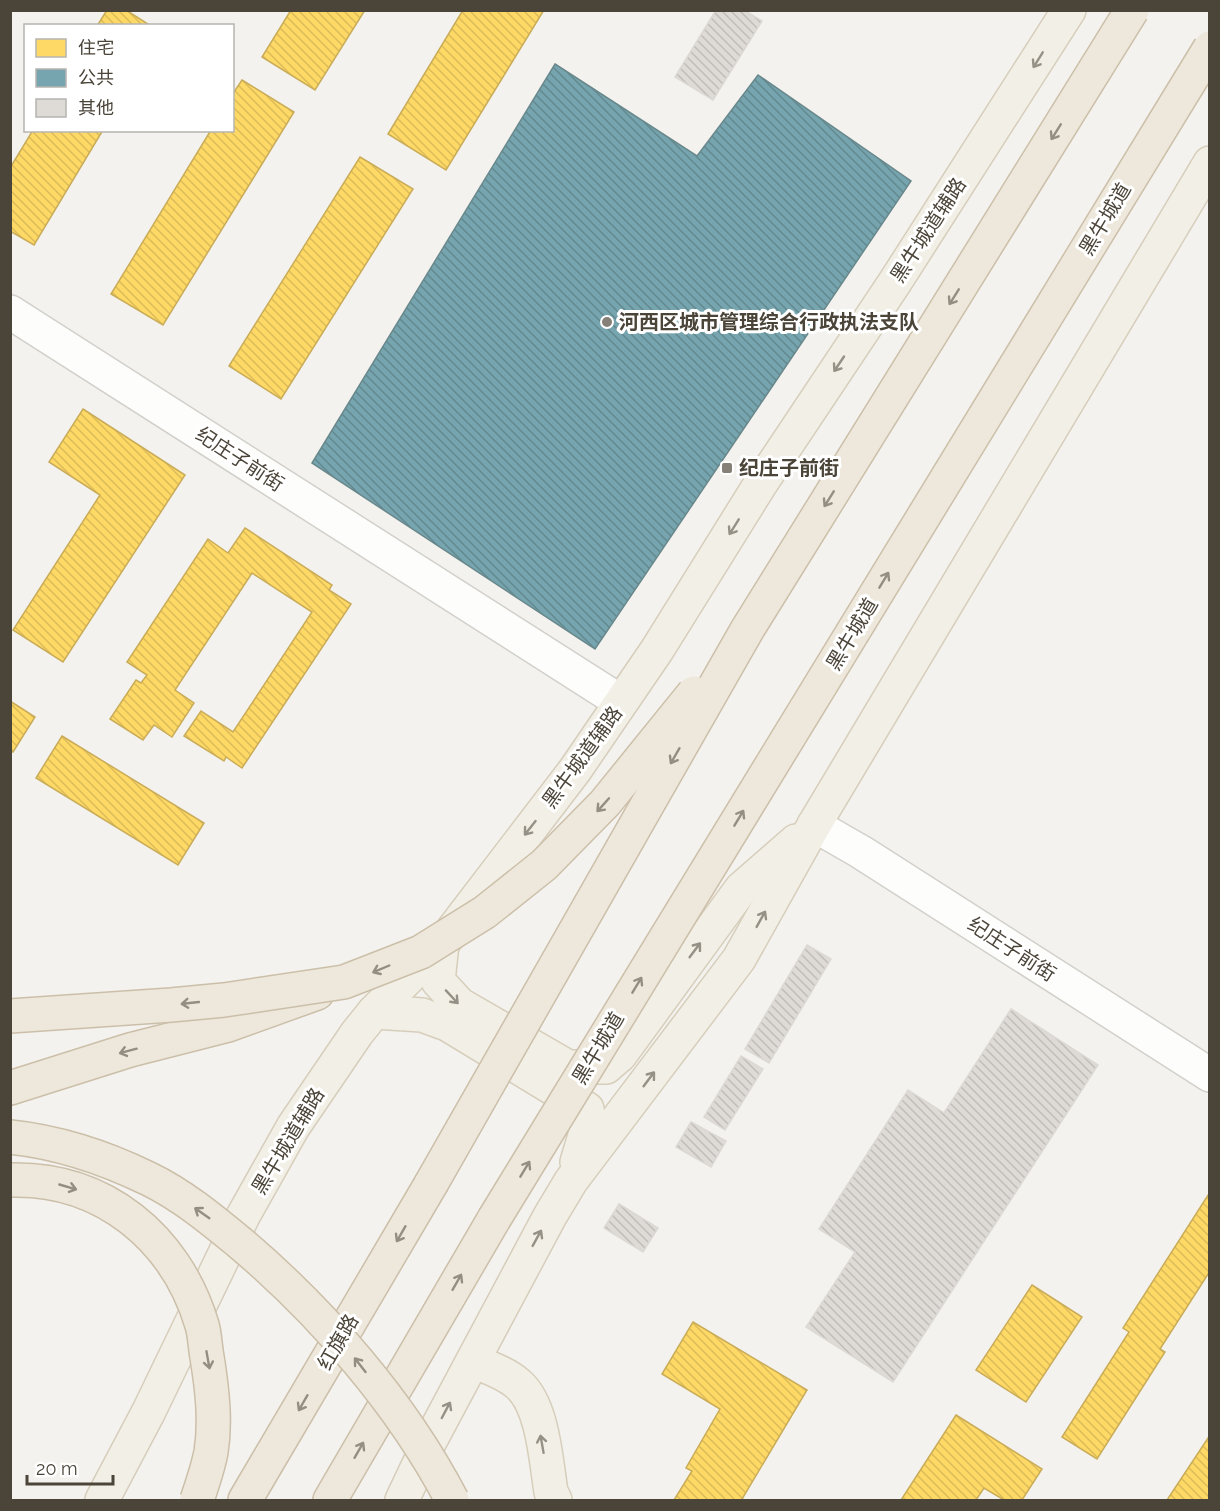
<svg xmlns="http://www.w3.org/2000/svg" width="1220" height="1511" viewBox="0 0 1220 1511" font-family="Raleway,'Noto Sans SC',sans-serif">
	<style>
		.homes { fill: url(#homes-back-hatch); stroke: #c9ac58; stroke-width: 1.5 }
		.public { fill: url(#public-back-hatch); stroke: #69888c; stroke-width: 1.5 }
		.building { fill: url(#building-back-hatch); stroke: #dcd9d4; stroke-width: 1.5 }
		.lines { fill: none; stroke-linecap: round; stroke-linejoin: round }
		.minor-casing { stroke: #d2d0cb; stroke-width: 36 }
		.major-casing { stroke: #d6cebb; stroke-width: 36 }
		.highway-casing { stroke: #ccbfa9; stroke-width: 36 }
		.minor { stroke: #fdfdfc; stroke-width: 33 }
		.major { stroke: #f2efe6; stroke-width: 33 }
		.highway { stroke: #ede8db; stroke-width: 33 }
		.highway-bridge-casing { stroke: #ccbfa9; stroke-width: 36; stroke-linecap: butt }
		.highway-bridge { stroke: #ede8db; stroke-width: 33 }
		.oneway { stroke: #969187 }
		.oneway2 { stroke: #948e82 }
		.poi-dot { fill: #868178; stroke: #fff; stroke-width: 2 }
		.labels { text-anchor: middle; stroke-width: 6; stroke-linejoin: round; paint-order: stroke }
		.street-label { font-size: 20px; fill: #4b4439; stroke: #fff }
		.poi-label { font-size: 20px; font-weight: bold; fill: #4b4439; stroke: #fff; text-anchor: start }
	</style>
	<defs>
		<pattern id="homes-back-hatch" width="6" height="6" patternUnits="userSpaceOnUse" patternTransform="scale(1.5)"><rect width="6" height="6" fill="#ffd966"/><path d="M-1 5l2 2M0 0l6 6M5-1l2 2" fill="none" stroke="#dcbb59"/></pattern>
		<pattern id="public-back-hatch" width="6" height="6" patternUnits="userSpaceOnUse" patternTransform="scale(1.5)"><rect width="6" height="6" fill="#76a5af"/><path d="M-1 5l2 2M0 0l6 6M5-1l2 2" fill="none" stroke="#63888f"/></pattern>
		<pattern id="building-back-hatch" width="6" height="6" patternUnits="userSpaceOnUse" patternTransform="scale(1.5)"><rect width="6" height="6" fill="#dedbd6"/><path d="M-1 5l2 2M0 0l6 6M5-1l2 2" fill="none" stroke="#c0bdb8"/></pattern>
	</defs>
	<rect width="100%" height="100%" fill="#f4f2ee"/>
	<!-- homes -->
	<g class="homes">
		<path d="M107 10H126L151 26H97Z"/>
		<path d="M291 10H365L315 90 262 57Z"/>
		<path d="M463 10H544L446 170 388 134Z"/>
		<path d="M242 80 294 112 163 325 111 294 211 130H232V95Z"/>
		<path d="M33 130H103L34 245 10 231V168Z"/>
		<path d="M360 157 413 189 281 399 229 366Z"/>
		<path d="M83 409 185 475 63 662 13 630 100 495 49 462Z"/>
		<path d="M245 528 332 585 329 590 351 604 242 768 226 757 224 761 184 736 201 711 233 732 312 612 252 573 175 690 194 703 172 737 154 725 143 740 110 719 136 680 141 683 147 675 127 662 208 539 228 553Z"/>
		<path d="M10 701 35 717 13 752 10 751Z"/>
		<path d="M62 736 204 823 178 865 36 778Z"/>
		<path d="M1210 1192V1271L1160 1349 1165 1352 1097 1459 1062 1437 1129 1332 1123 1328Z"/>
		<path d="M1032 1285 1082 1317 1026 1402 976 1370Z"/>
		<path d="M693 1322 807 1390 742 1499 744 1500H674L692 1471 686 1468 720 1409 662 1374Z"/>
		<path d="M956 1415 1042 1469 1022 1500H1004L984 1488 976 1500H901Z"/>
		<path d="M1210 1435V1500H1167Z"/>
	</g>
	<!-- public -->
	<path class="public" d="M555 64 697 156 758 75 911 181 595 649 312 463Z"/>
	<!-- building -->
	<g class="building">
		<path d="M716 10H744L762 21 713 100 675 77Z"/>
		<path d="M807 945 831 959 769 1063 745 1049Z"/>
		<path d="M1011 1009 1098 1065 893 1382 806 1327 855 1252 819 1229 908 1090 944 1113Z"/>
		<path d="M741 1056 763 1069 725 1130 704 1117Z"/>
		<path d="M691 1122 726 1141 711 1167 676 1147Z"/>
		<path d="M619 1204 658 1228 643 1252 604 1228Z"/>
	</g>
	<g class="lines">
		<defs>
			<g id="minor">
				<path d="M10 312 621 702"/>
				<path d="M814 825 861 852 1210 1075"/>
			</g>
			<g id="major">
				<path d="M442 944 438 981 459 1004 568 1067H606L620 1055 741 889 796 841"/>
				<path d="M374 1012 422 1015 447 1024 587 1109 589 1122 577 1162"/>
				<path d="M473 1361C487 1367 506 1373 518 1384 543 1405 546 1461 551 1492L555 1500"/>
				<path d="M102 1500 149 1411 243 1216 293 1127 357 1033 374 1012 442 944 575 770 657 650 761 483 895 282 1069 10"/>
				<path d="M402 1500 430 1441 550 1216 571 1181 739 959 814 825 1210 163"/>
			</g>
			<g id="highway">
				<path d="M10 1088 130 1050 228 1025 317 993"/>
				<path d="M245 1500 431 1184"/>
				<path d="M330 1500 494 1219"/>
			</g>
		</defs>
		<!-- minor casing -->
		<use href="#minor" class="minor-casing"/>
		<!-- major casing -->
		<use href="#major" class="major-casing"/>
		<!-- highway casing -->
		<use href="#highway" class="highway-casing"/>
		<!-- minor -->
		<use href="#minor" class="minor"/>
		<!-- major -->
		<use href="#major" class="major"/>
		<!-- highway -->
		<use href="#highway" class="highway"/>
		<defs>
			<g id="highway-bridge">
				<path d="M10 1016 171 1005 224 1000 344 982 421 952 485 912 544 865 605 803 694 693"/>
				<path d="M10 1137C58 1142 106 1158 149 1179 182 1195 211 1219 239 1242 322 1312 402 1404 452 1500"/>
				<path d="M10 1180C103 1177 176 1238 202 1325 205 1335 205 1347 207 1357 212 1388 216 1421 211 1452 208 1468 202 1485 197 1500"/>
				<path d="M431 1184 747 630 1132 10"/>
				<path d="M494 1219 1210 48"/>
			</g>
		</defs>
		<!-- highway-bridge casing -->
		<use href="#highway-bridge" class="highway-bridge-casing"/>
		<!-- highway-bridge -->
		<use href="#highway-bridge" class="highway-bridge"/>
	</g>
	<!-- one-way arrows -->
	<defs><path id="oneway-shaft" d="M-6 0H5M1.5-3L5.5 0L1.5 3" fill="none" stroke-width="1.6" stroke-linecap="round" stroke-linejoin="round" transform="scale(1.5)"/></defs>
	<g class="oneway">
		<use href="#oneway-shaft" transform="translate(1038 60) rotate(122)"/>
		<use href="#oneway-shaft" transform="translate(839 364) rotate(124)"/>
		<use href="#oneway-shaft" transform="translate(734 527) rotate(122)"/>
		<use href="#oneway-shaft" transform="translate(530 828) rotate(128)"/>
		<use href="#oneway-shaft" transform="translate(761 919) rotate(-61)"/>
		<use href="#oneway-shaft" transform="translate(695 950) rotate(-53)"/>
		<use href="#oneway-shaft" transform="translate(452 997) rotate(47)"/>
		<use href="#oneway-shaft" transform="translate(649 1079) rotate(-53)"/>
		<use href="#oneway-shaft" transform="translate(537 1238) rotate(-61)"/>
		<use href="#oneway-shaft" transform="translate(446 1410) rotate(-62)"/>
		<use href="#oneway-shaft" transform="translate(542 1444) rotate(-100)"/>
	</g>
	<g class="oneway2">
		<use href="#oneway-shaft" transform="translate(1056 132) rotate(122)"/>
		<use href="#oneway-shaft" transform="translate(954 297) rotate(122)"/>
		<use href="#oneway-shaft" transform="translate(829 499) rotate(122)"/>
		<use href="#oneway-shaft" transform="translate(884 580) rotate(-59)"/>
		<use href="#oneway-shaft" transform="translate(675 756) rotate(120)"/>
		<use href="#oneway-shaft" transform="translate(603 805) rotate(132)"/>
		<use href="#oneway-shaft" transform="translate(739 818) rotate(-59)"/>
		<use href="#oneway-shaft" transform="translate(381 969) rotate(157)"/>
		<use href="#oneway-shaft" transform="translate(637 985) rotate(-59)"/>
		<use href="#oneway-shaft" transform="translate(190 1003) rotate(174)"/>
		<use href="#oneway-shaft" transform="translate(128 1051) rotate(165)"/>
		<use href="#oneway-shaft" transform="translate(525 1169) rotate(-59)"/>
		<use href="#oneway-shaft" transform="translate(68 1187) rotate(16)"/>
		<use href="#oneway-shaft" transform="translate(202 1213) rotate(-145)"/>
		<use href="#oneway-shaft" transform="translate(401 1234) rotate(120)"/>
		<use href="#oneway-shaft" transform="translate(457 1282) rotate(-60)"/>
		<use href="#oneway-shaft" transform="translate(208 1360) rotate(80)"/>
		<use href="#oneway-shaft" transform="translate(360 1365) rotate(-128)"/>
		<use href="#oneway-shaft" transform="translate(303 1403) rotate(120)"/>
		<use href="#oneway-shaft" transform="translate(359 1450) rotate(-60)"/>
	</g>
	<!-- markers -->
	<g class="poi-dot">
		<circle cx="607" cy="322" r="6"/>
		<rect x="721" y="462" width="12" height="12" rx="3"/>
	</g>
	<g class="labels">
		<!-- street labels -->
		<g class="street-label">
			<text transform="translate(1105 219) rotate(-59)" y="7">黑牛城道</text>
			<text transform="translate(928 230) rotate(-57)" y="7">黑牛城道辅路</text>
			<text transform="translate(240 459) rotate(33)" y="7">纪庄子前街</text>
			<text transform="translate(852 634) rotate(-59)" y="7">黑牛城道</text>
			<text transform="translate(582 757) rotate(-54)" y="7">黑牛城道辅路</text>
			<text transform="translate(1012 949) rotate(33)" y="7">纪庄子前街</text>
			<text transform="translate(598 1048) rotate(-59)" y="7">黑牛城道</text>
			<text transform="translate(288 1141) rotate(-59)" y="7">黑牛城道辅路</text>
			<text transform="translate(338 1342) rotate(-60)" y="7">红旗路</text>
		</g>
		<!-- poi labels -->
		<g class="poi-label">
			<text x="619" y="329">河西区城市管理综合行政执法支队</text>
			<text x="739" y="475">纪庄子前街</text>
		</g>
	</g>
	<!-- border -->
	<rect width="1220" height="1511" fill="none" stroke="#4b4439" stroke-width="24"/>
	<!-- legend -->
	<rect x="24" y="24" width="210" height="108" fill="#ffffff" stroke="#b7b4b0" stroke-width="1.5"/>
	<rect x="36" y="39" width="30" height="18" fill="#ffd966" stroke="#b7b4b0" stroke-width="1.5"/>
	<text x="78" y="54" font-size="18" fill="#4b4439">住宅</text>
	<rect x="36" y="69" width="30" height="18" fill="#76a5af" stroke="#b7b4b0" stroke-width="1.5"/>
	<text x="78" y="84" font-size="18" fill="#4b4439">公共</text>
	<rect x="36" y="99" width="30" height="18" fill="#dedbd6" stroke="#b7b4b0" stroke-width="1.5"/>
	<text x="78" y="114" font-size="18" fill="#4b4439">其他</text>
	<!-- scale -->
	<path d="M27 1475v9h86v-9" fill="none" stroke="#4b4439" stroke-width="3"/>
	<text x="36" y="1475" font-size="18" fill="#4b4439" stroke="#ffffff" stroke-width="4.5" paint-order="stroke">20 m</text>
</svg>
